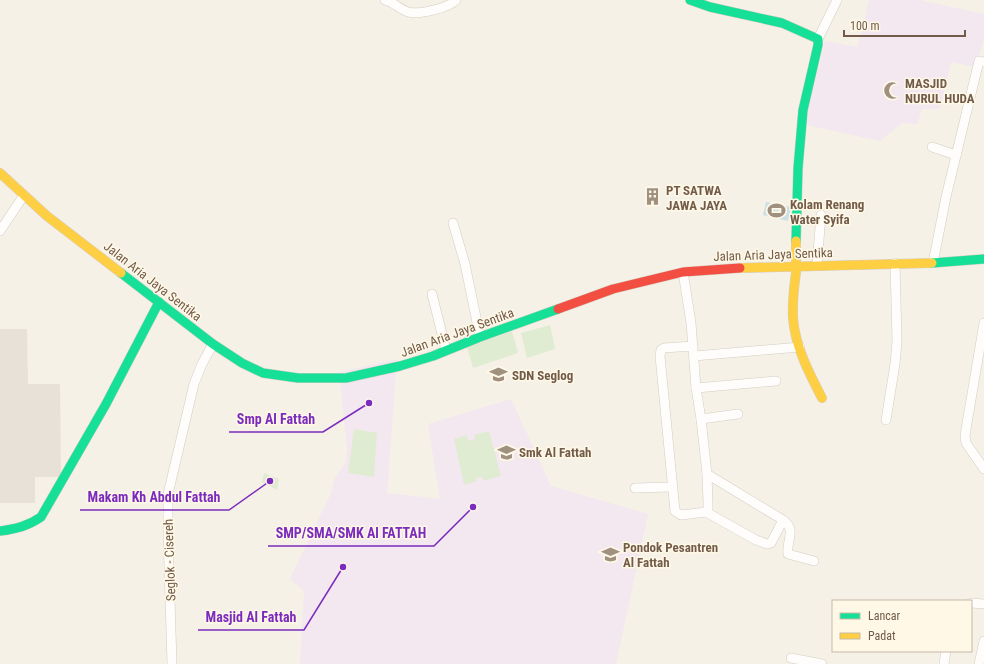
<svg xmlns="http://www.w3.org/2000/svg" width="984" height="664" viewBox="0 0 984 664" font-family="'Roboto Condensed',sans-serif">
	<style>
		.industrial { fill: #e8e1d8 }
		.education { fill: #f3e7f0 }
		.green { fill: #dfecd2 }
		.water { fill: #cae0e5 }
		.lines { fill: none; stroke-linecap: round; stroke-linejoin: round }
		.street-casing { stroke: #d4ccc2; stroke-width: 10 }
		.fast-casing { stroke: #d6cdc4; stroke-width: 10 }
		.slow-casing { stroke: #d6cdc4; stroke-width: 10 }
		.jam-casing { stroke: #d6cdc4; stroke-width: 10 }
		.street { stroke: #fefdfb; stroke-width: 9 }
		.fast { stroke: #16e098; stroke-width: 9 }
		.slow { stroke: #ffcf43; stroke-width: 9 }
		.jam { stroke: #f24e42; stroke-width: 9 }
		.labels { text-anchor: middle; stroke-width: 3; stroke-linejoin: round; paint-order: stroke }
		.poi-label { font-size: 13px; font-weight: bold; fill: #725b49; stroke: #fff8e7; text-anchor: start }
		.street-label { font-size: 13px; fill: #725b49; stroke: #fff8e7 }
		.leader { fill: none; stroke: #7b2cbf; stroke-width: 1.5 }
		.callout-dot { fill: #7b2cbf; stroke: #fff8e7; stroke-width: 1.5 }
		.callout-label { font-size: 14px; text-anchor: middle; font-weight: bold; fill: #7b2cbf; stroke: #fff8e7; stroke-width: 3; stroke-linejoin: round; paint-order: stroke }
	</style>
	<rect width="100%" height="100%" fill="#f5f1e7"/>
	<!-- industrial -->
	<path class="industrial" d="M0 329H27L28 384H60L61 477H35V503H0Z"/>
	<!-- education -->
	<g class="education">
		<path d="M869 0H920L984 14V37L976 67 951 62 940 109H922L917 124 902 123 880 141 807 125 808 110 825 41 858 47Z"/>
		<path d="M397 359 387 493 440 499 428 424 511 399 551 486 648 514 616 664H300L304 591 290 579 331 493 335 478 346 462 347 448 339 372Z"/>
	</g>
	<!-- green -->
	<g class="green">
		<path d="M550 325 555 349 527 358 521 333Z"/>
		<path d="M512 331 518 353 473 368 467 347Z"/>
		<path d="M354 429 377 433 374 477 348 473Z"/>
		<path d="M489 431 501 476 483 481 482 477 476 478 477 481 464 485 454 439 467 435 468 441 475 439 474 435Z"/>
		<path d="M264 473 279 479 277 490 262 482Z"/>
	</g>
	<!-- water -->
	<path class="water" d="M766 202 791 207 788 221 763 215Z"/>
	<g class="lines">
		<defs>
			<g id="street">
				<path d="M385 0C394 2 399 9 408 12 418 15 449 8 456 0"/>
				<path d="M818 39 837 0"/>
				<path d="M932 147 956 155"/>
				<path d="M453 223 465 264 480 337"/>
				<path d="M0 231 24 195"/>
				<path d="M933 263 946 197 979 61 984 62"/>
				<path d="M817 265 821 215"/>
				<path d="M683 272 691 323 696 388 701 419 707 474 708 503V509L706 512 681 515 675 511 660 356 661 350 664 348 693 346"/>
				<path d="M432 294 446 350"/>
				<path d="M984 323 965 435 966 443 984 469"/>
				<path d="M694 356 800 347"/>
				<path d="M696 388 776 381"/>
				<path d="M701 419 738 414"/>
				<path d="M886 420 895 364 897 341 895 263"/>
				<path d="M635 488 672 487"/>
				<path d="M706 512 756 540 767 544 771 543 783 520 707 474"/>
				<path d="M783 520C797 530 786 541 788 554L814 561"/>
				<path d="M971 603 984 604"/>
				<path d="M791 658 822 664"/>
				<path d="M172 664 168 532V494L194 384 202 364 213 344"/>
				<path d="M944 664 946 651"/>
				<path d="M979 664 984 641"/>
			</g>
			<g id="fast">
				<path d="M690 0 710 7 782 23 818 39V45L803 110 798 168 796 241"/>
				<path d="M932 263 984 259"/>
				<path d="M121 273 213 344 242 363 263 373 298 378H346L400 366 433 356 480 337 558 309"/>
				<path d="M0 531C16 529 28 526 41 517L106 404 159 302"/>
			</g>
			<g id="slow">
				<path d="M0 173 47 216 121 273"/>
				<path d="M796 241C796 251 796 261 796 272 794 287 792 302 793 318 795 346 809 373 822 398"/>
				<path d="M740 268 932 263"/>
			</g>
			<path id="jam" d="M558 309 613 289 683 272 740 268"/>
		</defs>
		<!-- street casing -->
		<use href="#street" class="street-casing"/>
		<!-- fast casing -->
		<use href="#fast" class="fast-casing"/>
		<!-- slow casing -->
		<use href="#slow" class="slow-casing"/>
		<!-- jam casing -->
		<use href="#jam" class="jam-casing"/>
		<!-- street -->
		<use href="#street" class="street"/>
		<!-- fast -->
		<use href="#fast" class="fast"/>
		<!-- slow -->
		<use href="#slow" class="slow"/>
		<!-- jam -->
		<use href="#jam" class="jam"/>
	</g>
	<!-- icons -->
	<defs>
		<symbol id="mosque-bare" viewBox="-9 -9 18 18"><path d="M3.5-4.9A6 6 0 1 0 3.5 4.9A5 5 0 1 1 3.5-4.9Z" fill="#a09080" stroke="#fff8e7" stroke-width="2.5" paint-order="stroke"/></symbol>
		<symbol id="building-bare" viewBox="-9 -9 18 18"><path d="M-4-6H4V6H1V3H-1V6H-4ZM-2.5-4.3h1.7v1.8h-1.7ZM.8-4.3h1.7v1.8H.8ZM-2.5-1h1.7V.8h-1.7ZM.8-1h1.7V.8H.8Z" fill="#a09080" stroke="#fff8e7" stroke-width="2.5" paint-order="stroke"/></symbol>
		<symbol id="stadium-bare" viewBox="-9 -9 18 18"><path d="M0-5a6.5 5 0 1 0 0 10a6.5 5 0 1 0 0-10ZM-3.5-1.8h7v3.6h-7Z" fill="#a09080" stroke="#fff8e7" stroke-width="2.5" paint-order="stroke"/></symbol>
		<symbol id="school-bare" viewBox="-9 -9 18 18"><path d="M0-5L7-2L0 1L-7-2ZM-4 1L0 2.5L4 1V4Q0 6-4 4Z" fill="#a09080" stroke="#fff8e7" stroke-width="2.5" paint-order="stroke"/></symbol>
	</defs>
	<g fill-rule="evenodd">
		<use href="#mosque-bare" x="880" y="78" width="25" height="25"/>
		<use href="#building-bare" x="640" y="184" width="25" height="25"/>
		<use href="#stadium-bare" x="764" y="198" width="25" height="25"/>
		<use href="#school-bare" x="486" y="362" width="25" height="25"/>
		<use href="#school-bare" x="494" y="440" width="25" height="25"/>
		<use href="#school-bare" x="598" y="542" width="25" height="25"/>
	</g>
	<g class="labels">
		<!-- poi labels -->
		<g class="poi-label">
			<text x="905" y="88">MASJID<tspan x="905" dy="15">NURUL HUDA</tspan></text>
			<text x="666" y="195">PT SATWA<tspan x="666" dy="15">JAWA JAYA</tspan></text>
			<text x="790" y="209">Kolam Renang<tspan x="790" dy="15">Water Syifa</tspan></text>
			<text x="512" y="380">SDN Seglog</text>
			<text x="519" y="457">Smk Al Fattah</text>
			<text x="623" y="552">Pondok Pesantren<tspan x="623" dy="15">Al Fattah</tspan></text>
		</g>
		<!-- street labels -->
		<g class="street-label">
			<text transform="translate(773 254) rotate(-2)" y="5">Jalan Aria Jaya Sentika</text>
			<text transform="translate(153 281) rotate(38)" y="5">Jalan Aria Jaya Sentika</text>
			<text transform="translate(457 332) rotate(-20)" y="5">Jalan Aria Jaya Sentika</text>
			<text transform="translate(169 560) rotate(-92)" y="5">Seglok - Cisereh</text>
		</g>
	</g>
	<!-- callouts -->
	<path class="leader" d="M369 403L323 432H229M270 481L229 510H80M473 507L434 546H268M343 567L304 630H198"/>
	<g class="callout-dot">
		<circle cx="369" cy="403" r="4"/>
		<circle cx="270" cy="481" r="4"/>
		<circle cx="473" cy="507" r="4"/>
		<circle cx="343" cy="567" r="4"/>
	</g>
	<g class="callout-label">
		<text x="276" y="424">Smp Al Fattah</text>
		<text x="154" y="502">Makam Kh Abdul Fattah</text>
		<text x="351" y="538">SMP/SMA/SMK Al FATTAH</text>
		<text x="251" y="622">Masjid Al Fattah</text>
	</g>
	<!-- legend -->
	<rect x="832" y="600" width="140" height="52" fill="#fff8e7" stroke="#c7b9a8"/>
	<rect x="840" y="613" width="20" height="6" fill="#16e098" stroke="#c7b9a8"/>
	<text x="868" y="620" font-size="12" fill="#725b49">Lancar</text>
	<rect x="840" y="633" width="20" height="6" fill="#ffcf43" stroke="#c7b9a8"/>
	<text x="868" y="640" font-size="12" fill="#725b49">Padat</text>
	<!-- scale -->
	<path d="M844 30v6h121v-6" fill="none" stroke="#725b49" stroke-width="2"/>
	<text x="850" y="30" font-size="12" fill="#725b49" stroke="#fff8e7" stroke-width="3" paint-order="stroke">100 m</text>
</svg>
